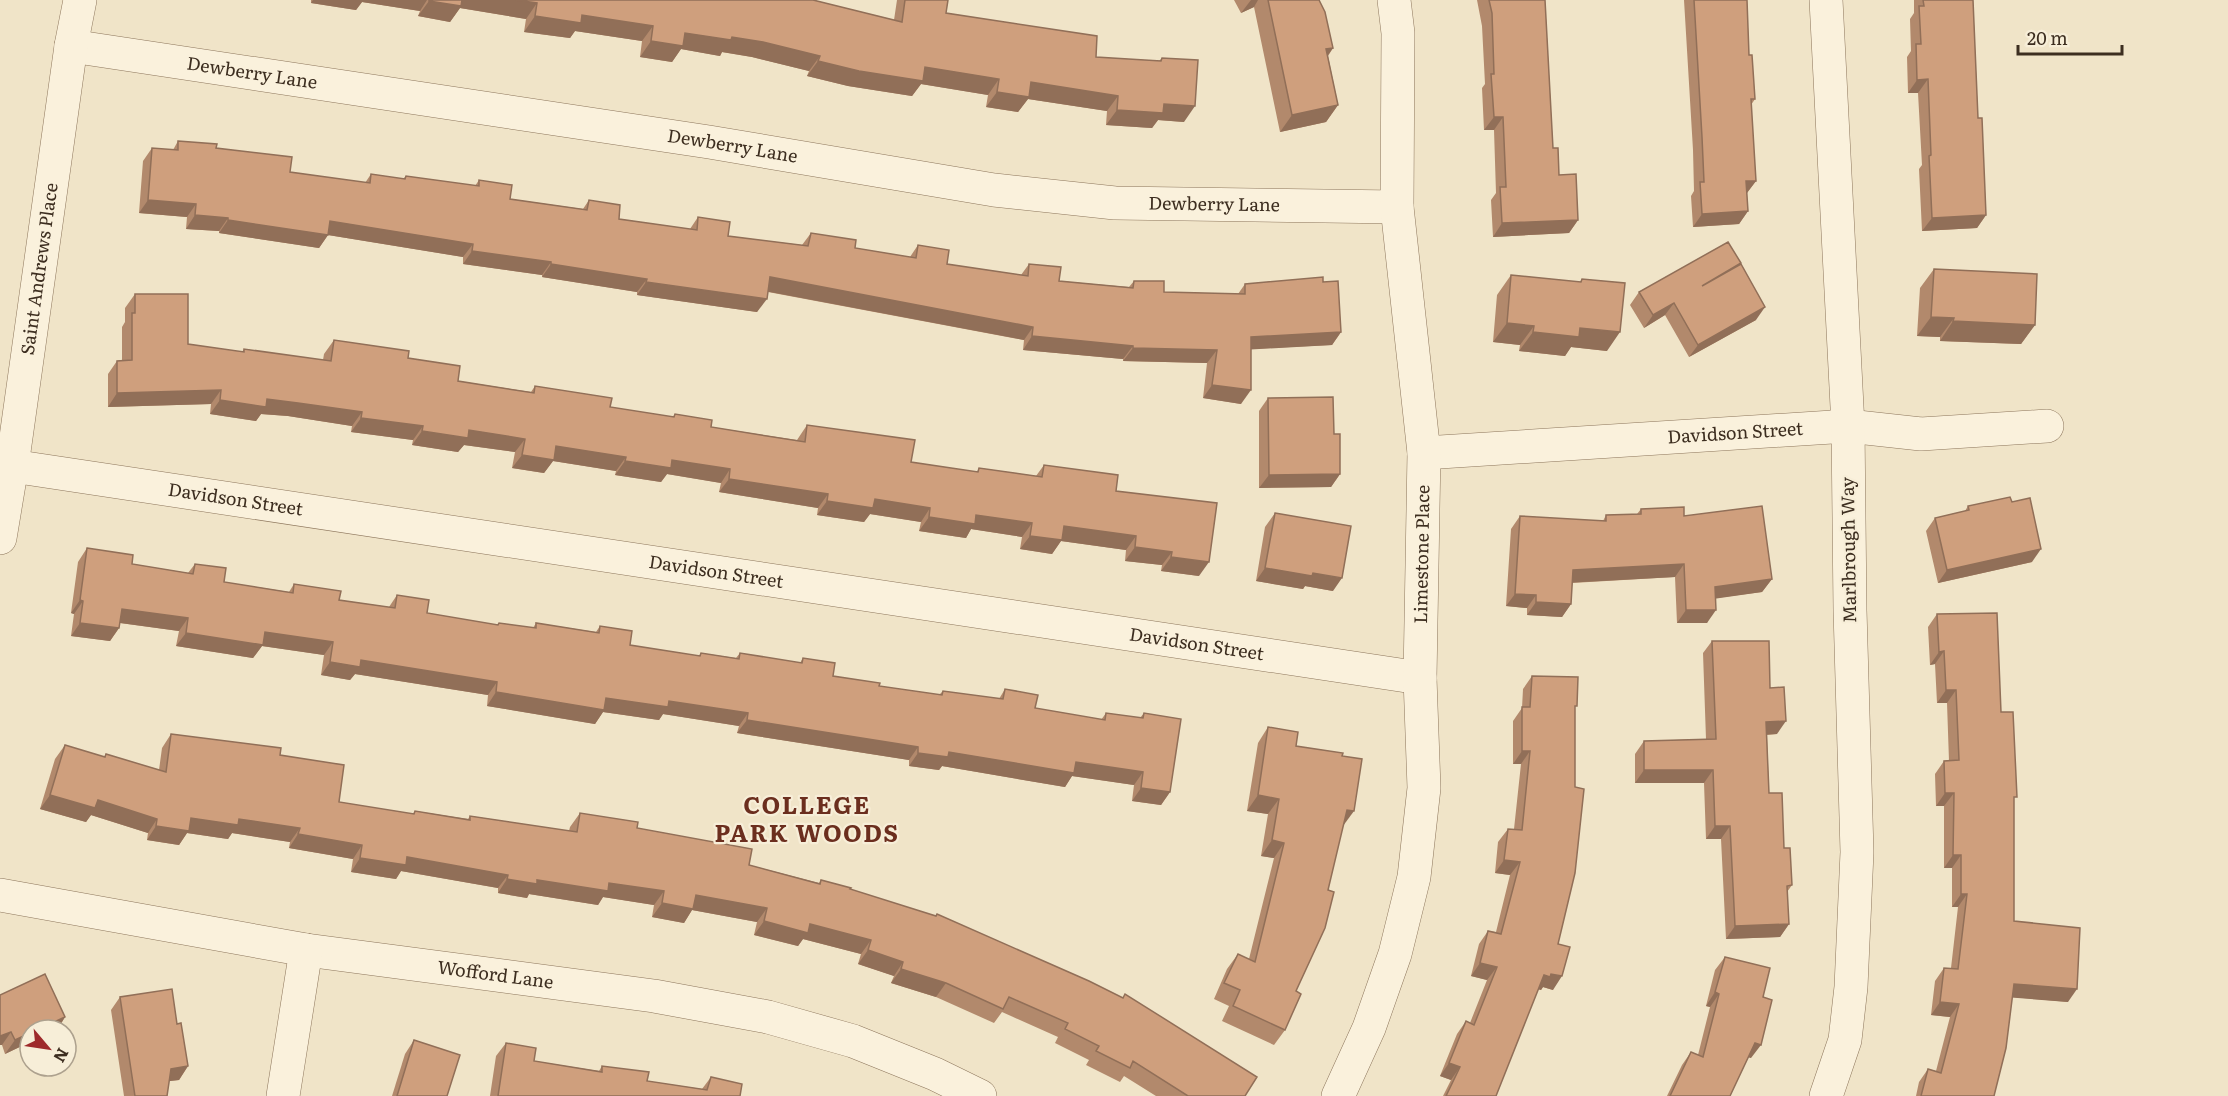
<svg xmlns="http://www.w3.org/2000/svg" width="2228" height="1096" viewBox="0 0 2228 1096" font-family="Literata,serif">
	<style>
		.lines { fill: none; stroke-linecap: round; stroke-linejoin: round }
		.minor-casing { stroke: #8d765c; stroke-width: 34 }
		.minor { stroke: #faf1dc; stroke-width: 33 }
		.wall { fill: #b2896c }
		.shaded-wall { fill: #916f58 }
		.building { fill: #cf9f7d; stroke: #916f58; stroke-width: 1.5 }
		.labels { text-anchor: middle; stroke-width: 4.5; stroke-linejoin: round; paint-order: stroke }
		.street-label { font-size: 18px; fill: #3d2e20; stroke: #f7eed8 }
		.district-label { font-size: 24px; font-weight: bold; letter-spacing: 1.5px; fill: #6b2e1e; stroke: #f7eed8 }
	</style>
	<rect width="100%" height="100%" fill="#f0e4c8"/>
	<g class="lines">
		<defs>
			<g id="minor">
				<path id="s1" d="M71 46 709 142 994 190 1115 203 1397 207"/>
				<path id="s2" d="M1424 453 1848 426 1921 434 2047 426"/>
				<path id="s3" d="M12 466 1420 678"/>
				<path id="s4" d="M0 538 12 466 71 46 80 0"/>
				<path id="s5" d="M0 895 306 950 654 996 768 1017 853 1041 935 1074 980 1096"/>
				<path d="M283 1096 306 950"/>
				<path id="s6" d="M1338 1096 1369 1028 1395 954 1414 877 1424 788 1420 678 1424 453 1397 207 1398 33 1394 0"/>
				<path d="M1826 1096 1845 1040 1851 987 1857 852 1850 610 1848 426 1826 0"/>
			</g>
		</defs>
		<!-- minor casing -->
		<use href="#minor" class="minor-casing"/>
		<!-- minor -->
		<use href="#minor" class="minor"/>
	</g>
	<!-- wall -->
	<g class="wall">
		<path d="M311 0H813L894 20 897 0H948L946 13 1096 57 1159 61 1162 58 1184 122 1158 120 1152 128 1106 125 1107 111 1028 99 1018 112 986 107 988 95 921 84 912 96 848 86 807 76 809 71 752 57 722 52 720 56 681 49 672 62 640 57 642 41 575 31 570 38 524 32 526 19 460 8 450 22 418 16 420 11 362 2 356 10 311 3Z"/>
		<path d="M1234 0H1319L1333 48 1328 56 1338 105 1326 122 1280 132 1254 7 1241 13Z"/>
		<path d="M1477 0H1545L1553 148 1559 175 1578 220 1569 233 1493 237 1491 200 1496 193 1494 130H1484L1482 88 1485 84 1482 26Z"/>
		<path d="M1684 0H1747L1749 55 1755 99 1751 105 1756 181 1747 193 1748 211 1739 224 1693 227 1691 196 1694 191 1693 150Z"/>
		<path d="M1914 0H1973L1978 118 1986 215 1977 228 1922 231 1919 169 1922 165 1918 93H1908L1907 57 1911 51 1910 19 1914 13Z"/>
		<path d="M178 141 216 148 290 172 365 183 371 174 403 179 406 176 475 186 479 180 510 199 583 209 589 200 619 219 690 229 698 217 728 236 802 245 811 233 855 248 910 257 918 245 947 264 1021 275 1029 264 1059 281 1129 287 1134 281 1164 292 1238 294 1245 284 1323 282 1341 332 1332 345 1251 349 1241 404 1203 398 1207 363 1123 361V359L1023 350 1024 340 768 292 757 312 637 295V292L542 277V275L463 264V257L328 235 319 248 219 233V231L186 229 187 217 139 213 143 161 152 148 173 150Z"/>
		<path d="M1741 263 1739 266 1756 320 1689 357 1665 315 1644 328 1630 305 1639 292Z"/>
		<path d="M1934 269 2035 325 2021 344 1940 341V337L1917 336 1920 288Z"/>
		<path d="M1511 275 1580 282 1582 279 1607 351 1571 347 1565 356 1519 351 1520 345 1493 342 1497 295Z"/>
		<path d="M135 294 188 344 242 352 244 349 323 360 324 354 334 340 408 358 458 381 531 392 535 386 610 407 673 417 675 414 711 427 797 440 807 425 911 462 977 472 979 468 1036 476 1044 465 1116 491 1199 576 1161 571 1162 565 1125 561 1126 550 1061 541 1052 554 1020 549 1022 537 971 529 966 538 919 531 921 522 870 514 864 522 817 515 818 508 719 492 721 483 667 474 661 482 615 475 616 471 553 461 544 473 512 468 515 452 464 445 458 452 412 445 413 440 351 432 352 426 288 416 261 414 256 421 210 414 211 404 108 407V374L117 361 122 360V327L125 322V308Z"/>
		<path d="M1268 398 1334 434 1340 474 1331 487 1259 488V411Z"/>
		<path d="M1968 506 2032 562 1938 583 1926 531 1935 518 1965 511Z"/>
		<path d="M1641 509 1684 516 1772 579 1762 592 1716 598 1707 623H1677L1675 577 1572 583 1571 604 1562 617 1527 615V608L1506 606 1511 529 1520 516 1603 521 1606 515 1637 514Z"/>
		<path d="M1275 513 1333 591 1305 586 1303 589 1256 581 1265 527Z"/>
		<path d="M87 548 132 564 188 573 195 564 224 582 289 592 294 584 339 600 389 607 397 595 427 613 497 625 499 623 533 628 536 623 596 632 600 626 630 645 699 656 701 653 736 658 740 653 800 663 803 658 833 676 879 686 939 695 943 691 999 699 1005 689 1035 708 1101 720 1106 713 1140 718 1144 713 1170 792 1161 805 1132 801 1134 785 1072 776 1065 787 942 766 939 770 909 766V760L737 733 739 726 663 714 659 720 603 712 595 724 487 706 488 695 355 674 350 680 321 675 324 655 262 646 253 658 176 646 179 631 120 623 119 628 110 641 71 636 74 614 71 613 78 562Z"/>
		<path d="M1937 614 2001 712 2014 801V921L2068 1002 2012 997 1994 1096H1916L1919 1082 1928 1069 1936 1071 1950 1017 1931 1015 1935 981 1944 968H1951L1958 907H1952V868H1944V806H1936L1935 774 1944 761H1949L1947 703H1937L1935 664 1930 665 1928 627Z"/>
		<path d="M1712 641 1770 688 1777 734 1767 735 1769 793 1784 848 1792 885 1787 892 1789 924 1780 937 1726 939 1721 839H1706L1704 783H1635V754L1644 741 1706 739 1703 653Z"/>
		<path d="M1532 676 1575 710 1558 944 1553 990 1543 987 1541 990 1538 989 1496 1096H1443L1451 1080 1440 1076 1457 1034 1466 1021 1470 1023 1487 980 1471 976 1479 944 1488 931 1496 932 1510 875 1495 873 1498 842 1508 829H1514L1521 764H1513V721L1522 708 1523 689Z"/>
		<path d="M1268 727 1296 746 1343 826 1285 1030 1274 1045 1222 1021 1229 1006 1214 999 1227 969 1238 954 1249 959 1274 858 1261 856 1268 814 1247 811 1258 743Z"/>
		<path d="M171 734 280 755 339 802 413 814 415 811 468 819 470 816 569 831 570 827 580 813 637 828 749 865 819 883 821 880 935 916 937 914 1245 1096H1156L1124 1076 1120 1082 1086 1065 1089 1060 1055 1043 1058 1037 1002 1012 994 1023 936 997 891 983 894 976 858 964 861 954 803 939 798 946 754 935 757 922 692 910 684 923 652 917 654 905 603 897 598 905 529 894 527 898 498 893V888L401 871 396 879 351 872 353 859 289 848 290 842 232 833 228 839 187 833 179 845 147 840 148 833 91 815 86 822 40 809 55 759 65 745 104 757 106 754 159 770 162 748Z"/>
		<path d="M1725 957 1763 997 1751 1058 1748 1057 1730 1096H1667L1682 1065 1691 1052 1698 1055 1710 1007 1706 1006 1715 970Z"/>
		<path d="M0 995 65 1017 57 1030H30V1042L5 1054 2 1045H0Z"/>
		<path d="M120 997 177 1024 188 1066 179 1080 169 1081 167 1096H124L111 1010Z"/>
		<path d="M414 1040 447 1096H392L405 1054Z"/>
		<path d="M506 1043 534 1061 599 1071 602 1066 647 1081 702 1089 711 1077 740 1096H490L496 1056Z"/>
	</g>
	<!-- shaded-wall -->
	<g class="shaded-wall">
		<path d="M313 0H427L420 11 362 2 356 10 311 3Z"/>
		<path d="M458 0H516L537 3 526 19 460 8 450 22 418 16 429 1Z"/>
		<path d="M1251 0H1258L1254 7 1241 13Z"/>
		<path d="M582 15 653 26 642 41 575 31 570 38 524 32 535 16Z"/>
		<path d="M685 33 732 37 763 42 820 56 809 71 752 57 722 52 720 56 681 49 672 62 640 57 651 41Z"/>
		<path d="M1333 48 1321 65 1326 49Z"/>
		<path d="M818 61 925 67 999 79 988 95 921 84 912 96 848 86 807 76Z"/>
		<path d="M1928 79 1918 93H1908L1917 80Z"/>
		<path d="M1031 82 1118 96 1107 111 1028 99 1018 112 986 107 997 92Z"/>
		<path d="M1164 104 1195 106 1184 122 1158 120 1152 128 1106 125 1117 110Z"/>
		<path d="M1338 105 1326 122 1280 132 1292 115Z"/>
		<path d="M1494 117H1503L1494 130H1484Z"/>
		<path d="M1746 181H1756L1746 194Z"/>
		<path d="M148 200 196 204 187 217 139 213Z"/>
		<path d="M1748 211 1739 224 1693 227 1702 214Z"/>
		<path d="M195 215 228 218 219 231 186 229Z"/>
		<path d="M1986 215 1977 228 1922 231 1932 218Z"/>
		<path d="M228 220 330 221 473 244 463 257 328 235 319 248 219 233Z"/>
		<path d="M1578 220 1569 233 1493 237 1502 223Z"/>
		<path d="M472 251 551 262 542 275 463 264Z"/>
		<path d="M551 264 647 279 637 292 542 277Z"/>
		<path d="M770 277 1033 327 1024 340 760 290Z"/>
		<path d="M646 282 767 299 757 312 637 295Z"/>
		<path d="M1674 303 1665 315 1644 328 1653 315Z"/>
		<path d="M1765 307 1756 320 1689 357 1698 345Z"/>
		<path d="M1931 317 1954 318 1940 337 1917 336Z"/>
		<path d="M1953 321 2035 325 2021 344 1940 341Z"/>
		<path d="M1507 323 1534 326 1520 345 1493 342Z"/>
		<path d="M1580 328 1620 332 1607 351 1571 347 1565 356 1519 351 1533 332Z"/>
		<path d="M1341 332 1332 345 1242 350 1251 337Z"/>
		<path d="M1032 336 1133 346 1123 359 1023 350Z"/>
		<path d="M1133 348 1217 350 1207 363 1123 361Z"/>
		<path d="M1212 385 1251 390 1241 404 1203 398Z"/>
		<path d="M221 390 211 404 108 407 117 393Z"/>
		<path d="M267 399 298 403 362 412 352 426 288 416 261 414 256 421 210 414 220 400Z"/>
		<path d="M361 418 423 426 413 440 351 432Z"/>
		<path d="M469 430 525 439 515 452 464 445 458 452 412 445 422 431Z"/>
		<path d="M556 446 626 457 616 471 553 461 544 473 512 468 522 455Z"/>
		<path d="M672 460 730 469 721 483 667 474 661 482 615 475 625 461Z"/>
		<path d="M1340 474 1331 487 1259 488 1269 475Z"/>
		<path d="M729 479 828 494 818 508 719 492Z"/>
		<path d="M875 499 930 508 921 522 870 514 864 522 817 515 827 501Z"/>
		<path d="M976 515 1032 523 1022 537 971 529 966 538 919 531 929 517Z"/>
		<path d="M1064 526 1136 536 1126 550 1061 541 1052 554 1020 549 1030 536Z"/>
		<path d="M1135 547 1172 552 1162 565 1125 561Z"/>
		<path d="M2041 549 2032 562 1938 583 1947 570Z"/>
		<path d="M1171 557 1209 562 1199 576 1161 571Z"/>
		<path d="M1684 564 1675 577 1564 583 1573 570Z"/>
		<path d="M1265 568 1313 573 1342 578 1333 591 1305 586 1303 589 1256 581Z"/>
		<path d="M1772 579 1762 592 1706 600 1715 587Z"/>
		<path d="M1515 594 1536 595 1527 608 1506 606Z"/>
		<path d="M80 600 83 601 74 614 71 613Z"/>
		<path d="M1536 602 1571 604 1562 617 1527 615Z"/>
		<path d="M122 609 188 618 179 631 113 622Z"/>
		<path d="M1686 610H1716L1707 623H1677Z"/>
		<path d="M80 623 119 628 110 641 71 636Z"/>
		<path d="M265 632 333 642 324 655 262 646 253 658 176 646 186 633Z"/>
		<path d="M1944 651 1935 664 1930 665 1939 652Z"/>
		<path d="M361 660 497 682 488 695 355 674 350 680 321 675 330 662Z"/>
		<path d="M1946 690H1956L1947 703H1937Z"/>
		<path d="M496 692 669 701 748 713 739 726 663 714 659 720 603 712 595 724 487 706Z"/>
		<path d="M747 720 918 747 909 760 737 733Z"/>
		<path d="M1786 721 1777 734 1757 735 1766 722Z"/>
		<path d="M1522 751H1530L1521 764H1513Z"/>
		<path d="M949 752 1076 762 1143 772 1134 785 1072 776 1065 787 942 766 939 770 909 766 918 753Z"/>
		<path d="M1644 770H1713L1704 783H1635Z"/>
		<path d="M1141 788 1170 792 1161 805 1132 801Z"/>
		<path d="M1945 793H1954L1944 806H1936Z"/>
		<path d="M50 795 98 800 157 819 148 833 91 815 86 822 40 809Z"/>
		<path d="M1258 795 1279 799 1268 814 1247 811Z"/>
		<path d="M1347 810 1354 811 1343 826Z"/>
		<path d="M191 818 239 819 300 828 290 842 232 833 228 839 187 833 179 845 147 840 156 826Z"/>
		<path d="M1715 826H1730L1721 839H1706Z"/>
		<path d="M298 834 362 845 353 859 289 848Z"/>
		<path d="M1272 840 1284 843 1274 858 1261 856Z"/>
		<path d="M1953 855H1961L1952 868H1944Z"/>
		<path d="M407 857 508 875 498 888 401 871 396 879 351 872 360 858Z"/>
		<path d="M1504 860 1520 862 1510 875 1495 873Z"/>
		<path d="M507 879 609 883 664 891 654 905 603 897 598 905 529 894 527 898 498 893Z"/>
		<path d="M1961 894H1967L1958 907H1952Z"/>
		<path d="M696 895 767 908 757 922 692 910 684 923 652 917 662 903Z"/>
		<path d="M764 921 810 924 871 940 861 954 803 939 798 946 754 935Z"/>
		<path d="M1789 924 1780 937 1726 939 1735 926Z"/>
		<path d="M868 950 903 962 894 976 858 964Z"/>
		<path d="M1480 963 1497 967 1487 980 1471 976Z"/>
		<path d="M901 969 946 983 936 997 891 983Z"/>
		<path d="M1551 974 1562 976 1553 990 1543 987 1541 990 1534 988 1544 975Z"/>
		<path d="M2014 984 2077 989 2068 1002 2005 997Z"/>
		<path d="M1715 992 1719 994 1710 1007 1706 1006Z"/>
		<path d="M1940 1002 1959 1004 1950 1017 1931 1015Z"/>
		<path d="M65 1017 57 1030H37Z"/>
		<path d="M11 1032 2 1045H0V1036Z"/>
		<path d="M30 1033V1042L5 1054 15 1040Z"/>
		<path d="M1755 1043 1761 1045 1751 1058 1745 1056Z"/>
		<path d="M1449 1063 1460 1067 1451 1080 1440 1076Z"/>
		<path d="M188 1066 179 1080 161 1082 171 1069Z"/>
	</g>
	<!-- building -->
	<g class="building">
		<path d="M429 0H462L461 6 429 1Z"/>
		<path d="M516 0H813L902 22 905 0H948L946 13 1097 36 1096 57 1161 61 1162 58 1198 60 1195 106 1164 104 1163 113 1117 110 1118 96 1031 82 1029 97 997 92 999 79 925 67 923 81 859 71 818 61 820 56 763 42 732 37 731 40 685 33 683 46 651 41 653 26 582 15 581 23 535 16 537 3Z"/>
		<path d="M1268 0H1319L1325 12 1333 48 1326 49 1338 105 1292 115Z"/>
		<path d="M1489 0H1545L1553 148H1558L1559 175 1576 174 1578 220 1502 223 1500 187H1506L1503 117H1494L1491 74H1494L1492 13Z"/>
		<path d="M1694 0H1747L1749 55H1752L1755 99H1751L1756 181H1746L1748 211 1702 214 1700 182H1704L1702 137Z"/>
		<path d="M1923 0H1973L1978 118H1982L1986 215 1932 218 1929 156 1931 155 1928 79 1917 80 1916 44H1921L1919 6H1924Z"/>
		<path d="M178 141 217 144 216 148 292 157 290 172 370 183 371 174 405 179 406 176 479 186V180L512 185 510 199 587 210 589 200 620 205 619 219 697 230 698 217 730 222 728 236 808 246 811 233 856 240 855 248 916 258 918 245 949 250 947 264 1028 276 1029 264 1061 267 1059 281 1133 288 1134 281H1164V292L1245 294V284L1323 277V282L1338 281 1341 332 1251 337V390L1212 385 1217 350 1133 348V346L1032 336 1033 327 770 277 767 299 646 282 647 279 551 264V262L472 251 473 244 330 221 328 235 228 220V218L195 215 196 204 148 200 152 148 178 150Z"/>
		<path d="M1728 242 1741 263 1702 286 1741 264 1765 307 1698 345 1674 303 1653 315 1639 292Z"/>
		<path d="M1934 269 2037 274 2035 325 1953 321 1954 318 1931 317Z"/>
		<path d="M1511 275 1581 282 1582 279 1625 283 1620 332 1580 328 1579 337 1533 332 1534 326 1507 323Z"/>
		<path d="M135 294H188V344L244 352V349L331 361 334 340 409 351 408 358 460 366 458 381 534 393 535 386 612 398 610 407 674 417 675 414 712 420 711 427 805 442 807 425 915 440 911 462 978 472 979 468 1042 477 1044 465 1118 475 1116 491 1217 503 1209 562 1171 557 1172 552 1135 547 1136 536 1064 526 1062 540 1030 536 1032 523 976 515 975 524 929 517 930 508 875 499 873 508 827 501 828 494 729 479 730 469 672 460 671 468 625 461 626 457 556 446 554 460 522 455 525 439 469 430 468 438 422 431 423 426 361 418 362 412 298 403 267 399 266 407 220 400 221 390 117 393V361L132 360V313H135Z"/>
		<path d="M1333 397 1334 434H1340V474L1269 475 1268 398Z"/>
		<path d="M2010 497 2012 502 2030 498 2041 549 1947 570 1935 518 1969 510 1968 506Z"/>
		<path d="M1762 506 1772 579 1715 587 1716 610H1686L1684 564 1573 570 1571 604 1536 602V595L1515 594 1520 516 1606 521V515L1641 514V509L1684 507V516Z"/>
		<path d="M1275 513 1351 526 1342 578 1313 573 1312 576 1265 568Z"/>
		<path d="M87 548 133 555 132 564 193 574 195 564 226 568 224 582 293 593 294 584 341 591 339 600 395 608 397 595 429 600 427 613 498 625 499 623 536 628V623L599 633 600 626 632 631 630 645 700 656 701 653 739 659 740 653 802 663 803 658 835 663 833 676 880 683 879 686 942 695 943 691 1003 699 1005 689 1038 695 1035 708 1105 720 1106 713 1143 718 1144 713 1181 719 1170 792 1141 788 1143 772 1076 762 1074 773 949 752 948 757 918 753V747L747 720 748 713 669 701 668 707 606 698 604 710 496 692 497 682 361 660 360 667 330 662 333 642 265 632 263 645 186 633 188 618 122 609 119 628 80 623 83 601 80 600Z"/>
		<path d="M1997 613 2001 712H2013L2017 797H2014V921L2080 928 2077 989 2014 984 2006 1048 1994 1096H1921L1928 1069 1941 1073 1959 1004 1940 1002 1944 968 1958 969 1967 894H1961V855H1953L1954 793H1945L1944 761 1959 760 1956 690H1946L1944 651 1939 652 1937 614Z"/>
		<path d="M1712 641H1769L1770 688 1784 687 1786 721 1766 722 1769 793H1782L1784 848H1790L1792 885 1787 886 1789 924 1735 926 1730 826H1715L1713 770H1644V741L1716 739Z"/>
		<path d="M1532 676 1578 677 1577 706H1575V787L1584 789 1575 873 1558 944 1570 947 1562 976 1551 974 1550 977 1544 975 1496 1096H1446L1460 1067 1449 1063 1466 1021 1474 1025 1497 967 1480 963 1488 931 1501 934 1520 862 1504 860 1508 829 1522 830 1530 751H1522V707H1530Z"/>
		<path d="M1268 727 1298 732 1296 746 1343 753 1342 756 1362 759 1354 811 1347 810 1328 890 1334 892 1325 928 1296 991 1301 994 1285 1030 1233 1006 1240 990 1224 983 1238 954 1255 962 1284 843 1272 840 1279 799 1258 795Z"/>
		<path d="M171 734 281 748 280 755 344 765 339 802 414 814 415 811 470 820V816L577 832 580 813 638 822 637 828 752 849 749 865 820 884 821 880 851 888 850 889 936 916 937 914 1089 981 1123 998 1125 994 1257 1077 1245 1096H1188L1133 1061 1130 1068 1096 1051 1099 1046 1065 1029 1068 1023 1009 997 1003 1009 946 983 901 969 903 962 868 950 871 940 810 924 808 933 764 921 767 908 696 895 693 909 662 903 664 891 609 883 608 891 537 880V884L507 879 508 875 407 857 406 865 360 858 362 845 298 834 300 828 239 819 238 825 191 818 189 831 156 826 157 819 98 800 95 808 50 795 65 745 105 757 106 754 166 772Z"/>
		<path d="M1725 957 1770 968 1763 997 1772 1000 1761 1045 1755 1043 1730 1096H1670L1691 1052 1703 1057 1719 994 1715 992Z"/>
		<path d="M45 974 65 1017 37 1030H30V1033L15 1040 11 1032 0 1036V995Z"/>
		<path d="M172 989 177 1024 181 1023 188 1066 171 1069 167 1096H135L120 997Z"/>
		<path d="M414 1040 460 1055 447 1096H397Z"/>
		<path d="M506 1043 536 1048 534 1061 602 1072V1066L649 1072 647 1081 707 1090 711 1077 742 1084 740 1096H498Z"/>
	</g>
	<g class="labels">
		<!-- street labels -->
		<g class="street-label">
			<text dy="6" stroke="none"><textPath href="#s1" startOffset="183">Dewberry Lane</textPath></text>
			<text dy="6" stroke="none"><textPath href="#s1" startOffset="669">Dewberry Lane</textPath></text>
			<text dy="6" stroke="none"><textPath href="#s1" startOffset="1155">Dewberry Lane</textPath></text>
			<text dy="6" stroke="none"><textPath href="#s4" startOffset="272">Saint Andrews Place</textPath></text>
			<text dy="6" stroke="none"><textPath href="#s2" startOffset="312">Davidson Street</textPath></text>
			<text dy="6" stroke="none"><textPath href="#s3" startOffset="226">Davidson Street</textPath></text>
			<text transform="translate(1849 550) rotate(-91)" y="6">Marlbrough Way</text>
			<text dy="6" stroke="none"><textPath href="#s6" startOffset="556">Limestone Place</textPath></text>
			<text dy="6" stroke="none"><textPath href="#s3" startOffset="712">Davidson Street</textPath></text>
			<text dy="6" stroke="none"><textPath href="#s3" startOffset="1198">Davidson Street</textPath></text>
			<text dy="6" stroke="none"><textPath href="#s5" startOffset="502">Wofford Lane</textPath></text>
		</g>
		<!-- district labels -->
		<g class="district-label">
			<text x="807" y="814">COLLEGE<tspan x="807" dy="28">PARK WOODS</tspan></text>
		</g>
	</g>
	<!-- north arrow -->
	<g transform="translate(48 1048) rotate(119)"><circle r="28" fill="#f7eed8" stroke="#ada18e" stroke-width="1.5"/>
	<path d="M0-4.5L10 22L0 15L-10 22Z" fill="#9e2a2b"/>
	<text y="-9" font-size="16" font-weight="bold" text-anchor="middle" fill="#3d2e20">N</text>
	</g>
	<!-- scale -->
	<path d="M2018 45v9h104v-9" fill="none" stroke="#3d2e20" stroke-width="3"/>
	<text x="2027" y="45" font-size="18" fill="#3d2e20" stroke="#f7eed8" stroke-width="4.5" paint-order="stroke">20 m</text>
</svg>
